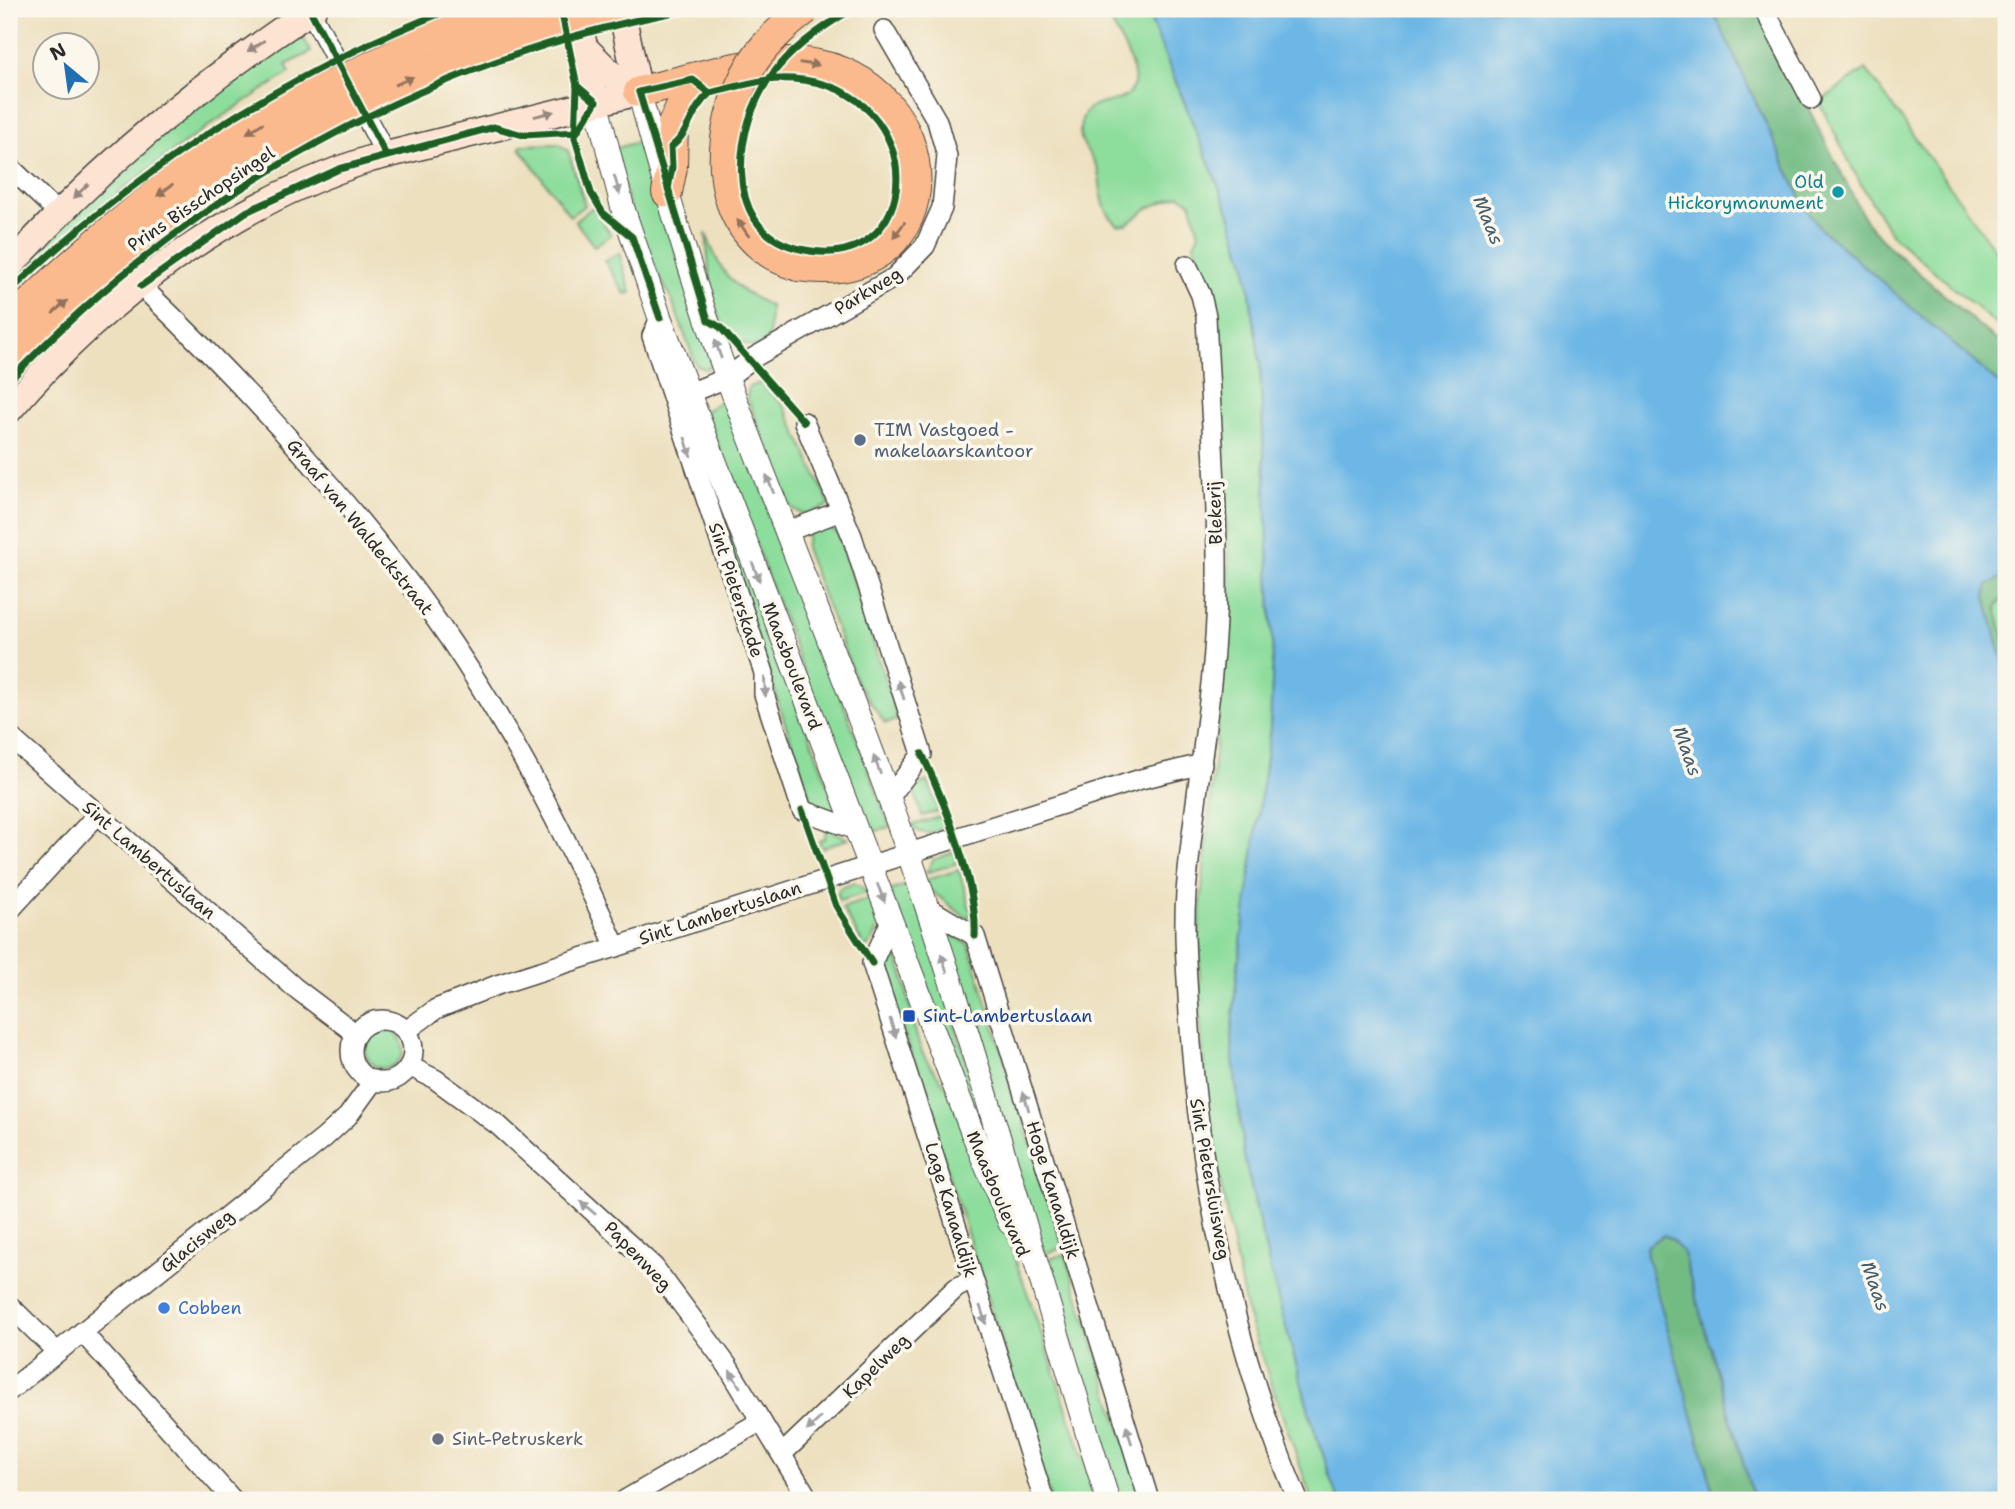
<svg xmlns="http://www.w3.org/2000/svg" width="2015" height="1509" viewBox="0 0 2015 1509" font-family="'Shantell Sans',sans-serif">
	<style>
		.green { fill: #8ddd9c; stroke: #5c8464; stroke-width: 2 }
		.forest { fill: #72bc84; stroke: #4e7458; stroke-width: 2 }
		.water { fill: #6db7e6; stroke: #4c7188; stroke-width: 2 }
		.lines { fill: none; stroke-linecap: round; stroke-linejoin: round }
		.minor-casing { stroke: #484641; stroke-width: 22 }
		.tertiary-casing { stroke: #484641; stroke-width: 25 }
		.secondary-casing { stroke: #484641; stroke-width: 29 }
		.primary-casing { stroke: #484641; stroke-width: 32 }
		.minor { stroke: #fff; stroke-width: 19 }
		.tertiary { stroke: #fff; stroke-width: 23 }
		.secondary { stroke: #fde3d1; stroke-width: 26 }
		.primary { stroke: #fbba8d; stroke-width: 30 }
		.primary-bridge-casing { stroke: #484641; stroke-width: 32; stroke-linecap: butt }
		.primary-bridge { stroke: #fbba8d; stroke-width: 30 }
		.cycleway-casing { stroke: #fbf7ec; stroke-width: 11 }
		.cycleway { stroke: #1b5e20; stroke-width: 7 }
		.oneway { fill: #94877e }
		.oneway2 { fill: #93725c }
		.oneway3 { fill: #a0a0a0 }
		.culture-dot { fill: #0f9aa8; stroke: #fbf7ec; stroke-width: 2.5 }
		.service-dot { fill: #5c6f8a; stroke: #fbf7ec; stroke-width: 2.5 }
		.transit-dot { fill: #1a4fb4; stroke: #fbf7ec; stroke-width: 2.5 }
		.shop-dot { fill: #3f7fe0; stroke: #fbf7ec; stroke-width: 2.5 }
		.worship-dot { fill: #6b7280; stroke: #fbf7ec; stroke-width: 2.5 }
		.labels { text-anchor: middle; stroke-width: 7; stroke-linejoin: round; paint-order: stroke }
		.culture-label { font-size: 18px; fill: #0d838f; stroke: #fbf7ec; text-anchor: end }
		.street-label { font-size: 18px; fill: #2b2b2b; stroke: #fbf7ec }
		.service-label { font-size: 18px; fill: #4e5e75; stroke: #fbf7ec; text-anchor: start }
		.transit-label { font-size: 18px; fill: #164399; stroke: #fbf7ec; text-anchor: start }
		.shop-label { font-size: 18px; fill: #366cbe; stroke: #fbf7ec; text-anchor: start }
		.worship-label { font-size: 18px; fill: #5b616d; stroke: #fbf7ec; text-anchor: start }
		.water-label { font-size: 19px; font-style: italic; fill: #425c6c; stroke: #fbf7ec }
	</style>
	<rect width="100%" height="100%" fill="#fbf7ec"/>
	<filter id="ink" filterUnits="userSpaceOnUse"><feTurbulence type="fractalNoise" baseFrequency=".0143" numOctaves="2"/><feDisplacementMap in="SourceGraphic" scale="14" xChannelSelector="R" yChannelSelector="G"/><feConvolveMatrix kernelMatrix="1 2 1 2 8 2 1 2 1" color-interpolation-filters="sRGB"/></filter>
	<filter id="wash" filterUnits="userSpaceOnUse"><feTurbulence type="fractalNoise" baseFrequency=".00686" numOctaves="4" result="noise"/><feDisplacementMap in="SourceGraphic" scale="28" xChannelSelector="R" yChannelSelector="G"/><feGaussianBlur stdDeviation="1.57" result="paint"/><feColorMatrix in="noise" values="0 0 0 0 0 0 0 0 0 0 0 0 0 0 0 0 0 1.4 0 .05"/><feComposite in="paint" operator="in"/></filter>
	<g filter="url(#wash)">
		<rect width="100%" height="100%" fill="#ede0bf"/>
		<!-- green -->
		<g class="green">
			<path d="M1104 9H1146L1230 214 1246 266 1260 363 1273 659 1270 728 1237 973 1231 1038 1244 1156 1270 1269 1314 1429 1339 1500H1312L1247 1314 1208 1121 1200 1017 1199 923 1228 615 1229 560 1214 324 1194 243 1199 234 1191 203 1180 195 1148 208 1127 224 1118 225C1100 209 1102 193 1098 171 1094 154 1072 142 1083 117 1092 95 1128 110 1134 83 1138 67 1112 25 1104 9Z"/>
			<path d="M298 27 311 52 286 65 290 73C191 134 101 201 16 280L15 275 147 138Z"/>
			<path d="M1866 69 2000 257 2006 253V327H1999L1891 234 1859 181 1819 102Z"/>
			<path d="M641 141 712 364 706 369 696 365 671 298 639 240 613 149Z"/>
			<path d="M559 144 568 151 585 205 570 216 520 148 521 145Z"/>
			<path d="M593 207 611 235 594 246 575 221Z"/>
			<path d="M706 233C720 273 731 287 770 306L769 337 760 347C707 345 710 271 706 233Z"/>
			<path d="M619 253 631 293 625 294 605 261Z"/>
			<path d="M760 383 785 407 830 505C814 512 801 520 788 504L747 397 749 387Z"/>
			<path d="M719 402 731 406 890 827 865 834 705 411Z"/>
			<path d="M696 432 839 814 817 805 810 798 690 435Z"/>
			<path d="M827 526 838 534 898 720 885 723 857 683 805 548 808 533Z"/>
			<path d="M2006 597V647L1996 608 2002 598Z"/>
			<path d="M928 781 939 811 922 816 913 787Z"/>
			<path d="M942 816 944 826C935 836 920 835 910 826Z"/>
			<path d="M826 827 848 839 822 848 819 841 825 838Z"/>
			<path d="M953 852 957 863 926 873 933 860Z"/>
			<path d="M959 870 972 916 965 917 929 889 926 880Z"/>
			<path d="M854 883 870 892 839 901 837 894 840 888Z"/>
			<path d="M912 883 986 1125 980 1126 889 891Z"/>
			<path d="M874 897C879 915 883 935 865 948L842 908Z"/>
			<path d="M942 928 969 945 1063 1248 1043 1254Z"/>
			<path d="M891 948C909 971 908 1023 923 1054 930 1068 943 1079 950 1094 1007 1226 1052 1363 1097 1500H1051L889 985Z"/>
			<circle cx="384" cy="1049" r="19"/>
			<path d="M1065 1254 1143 1500H1121L1046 1260Z"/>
		</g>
		<!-- forest -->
		<g class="forest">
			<path d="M1712 9H1758L1865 220 1889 247 1994 339 2006 340V390L1819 227 1805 207Z"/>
			<path d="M2006 574V597L2002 598 1996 608 2006 647V674L1986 597 1987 586Z"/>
			<path d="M1664 1235 1672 1239 1683 1253 1754 1500H1716L1647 1257 1646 1247Z"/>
		</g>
		<!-- water -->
		<path class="water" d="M1146 9H1712L1805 207 1819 227 2006 390V574L1988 586 1986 597 2006 674V1500H1754L1683 1253 1672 1239 1664 1235 1646 1247 1647 1257 1716 1500H1339L1314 1429 1270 1269 1244 1156 1231 1038 1237 973 1270 728 1273 659 1260 363 1246 266 1230 214Z"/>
	</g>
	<g filter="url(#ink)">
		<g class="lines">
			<defs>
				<g id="minor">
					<path d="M1764 9 1811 99"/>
					<path d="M310 10 386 155"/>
					<path d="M9 166 58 213"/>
					<path d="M1187 265 1201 295 1206 316C1210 406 1218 497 1217 588 1216 691 1194 791 1186 893 1183 934 1187 974 1189 1014 1199 1179 1233 1348 1298 1500"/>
					<path d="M141 286C234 375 321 469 400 571 486 681 559 819 616 947"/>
					<path d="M660 318 652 336 764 673V694L802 810 856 830"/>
					<path d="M676 398 727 378 753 358 895 277 925 246 942 208 947 156 937 121 884 30"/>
					<path d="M804 422 852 536 922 754 889 798"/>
					<path d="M788 531 841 511"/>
					<path d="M9 736 294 987 356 1034"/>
					<path d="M925 906 975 936 1149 1500"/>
					<path d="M9 911 97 815"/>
					<path d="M891 921 872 963 1044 1500"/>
					<circle cx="382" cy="1051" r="31"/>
					<path d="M406 1031 436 1009 497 985 1141 779 1202 764"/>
					<path d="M409 1066 435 1079 498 1125 654 1267 727 1365 809 1500"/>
					<path d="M9 1305 57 1352"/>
					<path d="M82 1332 233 1500"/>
					<path d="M9 1391 324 1138 348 1116 374 1080"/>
					<path d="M782 1454 956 1288 972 1280"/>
					<path d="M625 1500 761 1421"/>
				</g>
				<g id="tertiary">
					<path d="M639 92C665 188 693 284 727 377 779 517 837 655 888 795 972 1027 1034 1266 1108 1500"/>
					<path d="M596 102 623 209 660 318 971 1129 1010 1223"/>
				</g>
				<g id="secondary">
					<path d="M576 9 596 102"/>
					<path d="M621 9 639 92"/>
					<path d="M584 47 611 74 639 92"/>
					<path d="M9 267C99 166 200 83 313 9"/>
					<path d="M9 410C104 299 229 204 370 159L639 92"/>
				</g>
				<g id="primary">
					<path d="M639 92C688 80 755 57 805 63 951 80 956 290 798 266"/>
					<path d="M667 192 672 167 673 124 693 80"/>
					<path d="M9 324C102 231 211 144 330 86"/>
					<path d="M9 357C106 256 219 177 342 111"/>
				</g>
			</defs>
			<!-- minor casing -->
			<use href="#minor" class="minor-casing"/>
			<!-- tertiary casing -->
			<use href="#tertiary" class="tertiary-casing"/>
			<!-- secondary casing -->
			<use href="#secondary" class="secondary-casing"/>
			<!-- primary casing -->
			<use href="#primary" class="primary-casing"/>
			<!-- minor -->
			<use href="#minor" class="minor"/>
			<!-- tertiary -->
			<use href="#tertiary" class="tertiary"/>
			<!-- secondary -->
			<use href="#secondary" class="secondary"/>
			<!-- primary -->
			<use href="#primary" class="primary"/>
			<defs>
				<g id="primary-bridge">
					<path d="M330 86 426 40 511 9"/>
					<path d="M342 111C431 66 524 31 621 9"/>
					<path d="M798 266C708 238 711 130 753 62 767 41 786 24 806 9"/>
				</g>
			</defs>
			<!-- primary-bridge casing -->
			<use href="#primary-bridge" class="primary-bridge-casing"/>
			<!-- primary-bridge -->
			<use href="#primary-bridge" class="primary-bridge"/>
			<defs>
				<g id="cycleway">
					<path d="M561 9 577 86 575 138 591 193 603 213 632 237 660 318"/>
					<path d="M310 10 386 155"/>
					<path d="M639 92 693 80 710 93C737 87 765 77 793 79 935 88 927 282 796 248 720 228 735 124 771 76 792 48 823 26 853 9"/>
					<path d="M639 92 708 320 720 327 804 422"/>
					<path d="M668 189 672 167 671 147C690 133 691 108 710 93"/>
					<path d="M141 286 246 212 339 169 494 127 523 135 577 132 596 102 577 86"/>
					<path d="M9 292C140 167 282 75 451 9"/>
					<path d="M9 381C190 190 432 56 691 9"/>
					<path d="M922 754C944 800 978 887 975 936"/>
					<path d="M802 810 836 906 872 963"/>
				</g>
			</defs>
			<!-- cycleway casing -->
			<use href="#cycleway" class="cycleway-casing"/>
			<!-- cycleway -->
			<use href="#cycleway" class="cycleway"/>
		</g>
		<!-- one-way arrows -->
		<defs><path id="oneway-solid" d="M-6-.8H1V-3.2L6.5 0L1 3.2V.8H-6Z" transform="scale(1.75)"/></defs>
		<g class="oneway">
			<use href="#oneway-solid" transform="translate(256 46) rotate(146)"/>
			<use href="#oneway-solid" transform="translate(544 114) rotate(-14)"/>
			<use href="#oneway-solid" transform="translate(81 191) rotate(136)"/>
		</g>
		<g class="oneway2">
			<use href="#oneway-solid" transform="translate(809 64) rotate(8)"/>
			<use href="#oneway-solid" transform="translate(404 81) rotate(-24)"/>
			<use href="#oneway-solid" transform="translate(255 128) rotate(148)"/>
			<use href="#oneway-solid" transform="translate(165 190) rotate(143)"/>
			<use href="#oneway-solid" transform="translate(743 228) rotate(-125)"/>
			<use href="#oneway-solid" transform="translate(899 230) rotate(126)"/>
			<use href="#oneway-solid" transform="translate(60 307) rotate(-42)"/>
		</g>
		<g class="oneway3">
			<use href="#oneway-solid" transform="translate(617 185) rotate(74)"/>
			<use href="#oneway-solid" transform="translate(718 349) rotate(-109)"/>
			<use href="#oneway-solid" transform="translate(688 447) rotate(72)"/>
			<use href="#oneway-solid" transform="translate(770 484) rotate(-112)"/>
			<use href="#oneway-solid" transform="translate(756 572) rotate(69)"/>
			<use href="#oneway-solid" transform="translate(765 687) rotate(86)"/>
			<use href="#oneway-solid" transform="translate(901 690) rotate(-108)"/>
			<use href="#oneway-solid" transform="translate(877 765) rotate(-111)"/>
			<use href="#oneway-solid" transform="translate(881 893) rotate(68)"/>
			<use href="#oneway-solid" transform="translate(944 963) rotate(-108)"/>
			<use href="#oneway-solid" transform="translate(893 1028) rotate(72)"/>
			<use href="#oneway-solid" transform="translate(1026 1101) rotate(-107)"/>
			<use href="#oneway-solid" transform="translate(588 1208) rotate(-140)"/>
			<use href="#oneway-solid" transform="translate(983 1315) rotate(72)"/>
			<use href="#oneway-solid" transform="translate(735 1379) rotate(-122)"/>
			<use href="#oneway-solid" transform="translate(814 1424) rotate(137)"/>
			<use href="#oneway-solid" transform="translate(1129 1435) rotate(-107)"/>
		</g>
	</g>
	<!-- markers -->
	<circle class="culture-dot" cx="1838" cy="192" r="7"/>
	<circle class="service-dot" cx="860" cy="440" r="7"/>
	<rect class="transit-dot" x="902" y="1009" width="14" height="14" rx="3.5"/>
	<circle class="shop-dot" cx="164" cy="1308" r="7"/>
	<circle class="worship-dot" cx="438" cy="1439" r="7"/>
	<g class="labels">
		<!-- culture labels -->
		<g class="culture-label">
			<text x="1824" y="188">Old<tspan x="1824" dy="21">Hickorymonument</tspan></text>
		</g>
		<!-- street labels -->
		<g class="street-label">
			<text transform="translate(201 199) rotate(-34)" y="6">Prins Bisschopsingel</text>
			<text transform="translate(868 291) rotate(-31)" y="6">Parkweg</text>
			<text transform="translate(1215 513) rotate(-92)" y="6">Blekerij</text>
			<text transform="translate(360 527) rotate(51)" y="6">Graaf van Waldeckstraat</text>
			<text transform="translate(736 590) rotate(72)" y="6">Sint Pieterskade</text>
			<text transform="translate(792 666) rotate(69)" y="6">Maasboulevard</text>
			<text transform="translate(149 860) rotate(41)" y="6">Sint Lambertuslaan</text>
			<text transform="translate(720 913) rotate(-18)" y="6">Sint Lambertuslaan</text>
			<text transform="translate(1210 1179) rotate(80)" y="6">Sint Pietersluisweg</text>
			<text transform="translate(1053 1190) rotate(73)" y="6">Hoge Kanaaldijk</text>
			<text transform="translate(998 1194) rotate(67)" y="6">Maasboulevard</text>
			<text transform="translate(951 1210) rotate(73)" y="6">Lage Kanaaldijk</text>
			<text transform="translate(197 1241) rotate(-39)" y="6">Glacisweg</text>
			<text transform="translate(638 1256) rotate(46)" y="6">Papenweg</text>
			<text transform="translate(876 1366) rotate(-44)" y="6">Kapelweg</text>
		</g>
		<!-- service labels -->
		<g class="service-label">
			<text x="874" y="436">TIM Vastgoed -<tspan x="874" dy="21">makelaarskantoor</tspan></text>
		</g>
		<!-- transit labels -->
		<g class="transit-label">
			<text x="923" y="1022">Sint-Lambertuslaan</text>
		</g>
		<!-- shop labels -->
		<g class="shop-label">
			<text x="178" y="1314">Cobben</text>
		</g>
		<!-- worship labels -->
		<g class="worship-label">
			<text x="452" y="1445">Sint-Petruskerk</text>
		</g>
		<!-- water labels -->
		<g class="water-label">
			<text transform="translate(1489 220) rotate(68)" y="7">Maas</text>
			<text transform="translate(1688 751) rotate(71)" y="7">Maas</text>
			<text transform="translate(1876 1286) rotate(71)" y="7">Maas</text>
		</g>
	</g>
	<!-- margin -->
	<rect width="2015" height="1509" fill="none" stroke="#fbf7ec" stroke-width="35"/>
	<!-- north arrow -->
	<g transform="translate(66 66) rotate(331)"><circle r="33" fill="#fbf7ec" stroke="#a8a59f" stroke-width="2"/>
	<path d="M0-5L12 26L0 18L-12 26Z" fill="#1f6fb2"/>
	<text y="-10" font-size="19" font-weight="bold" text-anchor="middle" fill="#2b2b2b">N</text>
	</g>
</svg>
